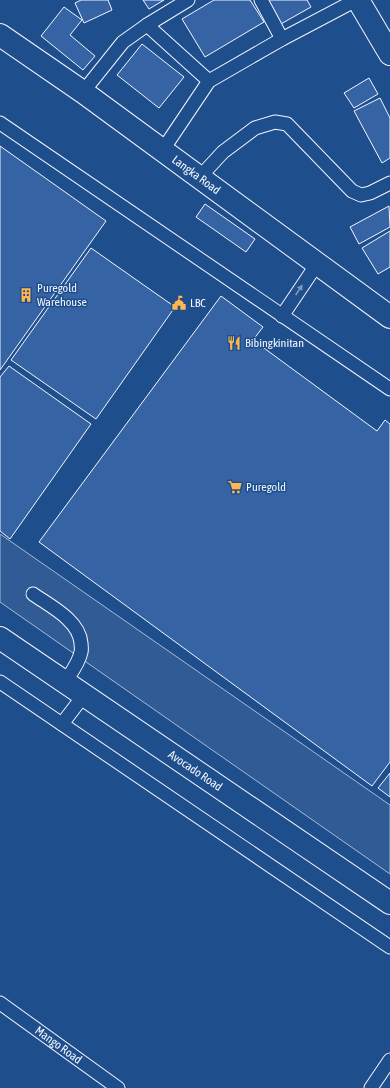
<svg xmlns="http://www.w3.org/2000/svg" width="390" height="1088" viewBox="0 0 390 1088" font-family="'Asap Condensed',sans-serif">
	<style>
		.parking { fill: #305b95; stroke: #a8bbd7 }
		.building { fill: #3563a3; stroke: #f2f6ff }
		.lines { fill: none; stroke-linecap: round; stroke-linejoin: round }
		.lane-casing { stroke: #f2f6ff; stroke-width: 15 }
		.street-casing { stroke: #f2f6ff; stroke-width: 24 }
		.secondary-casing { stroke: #f2f6ff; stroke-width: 24 }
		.lane { stroke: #1f4e8c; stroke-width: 13 }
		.street { stroke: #1f4e8c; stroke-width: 22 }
		.secondary { stroke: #1f4e8c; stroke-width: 22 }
		.oneway { fill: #7e9ac0 }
		.labels { text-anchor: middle; stroke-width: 3; stroke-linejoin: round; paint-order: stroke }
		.street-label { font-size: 12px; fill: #f2f6ff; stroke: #1f4e8c }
		.poi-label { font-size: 12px; fill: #f2f6ff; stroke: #1f4e8c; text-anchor: start }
	</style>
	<rect width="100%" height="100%" fill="#1f4e8c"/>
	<!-- parking -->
	<path class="parking" d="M0 534 390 805V874L0 602Z"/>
	<!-- building -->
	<g class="building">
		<path d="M81 0H108L112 10 84 23 75 3Z"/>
		<path d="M143 0H164L149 9Z"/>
		<path d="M214 0H250L264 22 205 57 182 19Z"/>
		<path d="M265 0H307L311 7 279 25Z"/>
		<path d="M64 7 82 20 70 35 95 56 83 70 41 36Z"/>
		<path d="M142 44 184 77 159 108 117 75Z"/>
		<path d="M369 78 378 94 354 108 344 93Z"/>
		<path d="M380 98 390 118V158L382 163 354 111Z"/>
		<path d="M0 146 106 221 0 370Z"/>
		<path d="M205 204 255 239 246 252 196 217Z"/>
		<path d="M389 206 390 227 359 244 350 227Z"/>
		<path d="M390 231V267L378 274 362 248Z"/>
		<path d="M91 248 175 307 96 419 11 360Z"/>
		<path d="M221 296 263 327 253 340 377 431 385 420 390 424V762L372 786 39 542Z"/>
		<path d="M9 366 91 424 10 539 0 531V377Z"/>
		<path d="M390 773V797L378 788Z"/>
	</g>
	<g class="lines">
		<defs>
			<g id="lane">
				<path d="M261 0 282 39"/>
				<path d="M147 25 209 81"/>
				<path d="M83 92 123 42 147 25 188 0"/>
				<path d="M0 123 390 389"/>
				<path d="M162 151 209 81 282 39 356 0"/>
				<path d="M199 178 223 152 255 128 275 122 287 124 352 191 361 195 370 193 390 183"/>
				<path d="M282 316 317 264"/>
				<path d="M33 594C50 606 79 620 81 643 81 646 82 650 81 652 79 663 71 673 65 682"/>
				<path d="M0 682 390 947"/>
				<path d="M62 724 84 695"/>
				<path id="s1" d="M0 1003 118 1088"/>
				<path d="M371 1088 390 1060"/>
			</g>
			<g id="street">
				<path d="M358 0 390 54"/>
				<path id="s2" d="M0 638 390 903"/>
			</g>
			<g id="secondary">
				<path id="s3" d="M0 35 83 92 390 317"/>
			</g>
		</defs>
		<!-- lane casing -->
		<use href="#lane" class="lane-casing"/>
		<!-- street casing -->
		<use href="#street" class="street-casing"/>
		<!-- secondary casing -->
		<use href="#secondary" class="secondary-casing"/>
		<!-- lane -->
		<use href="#lane" class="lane"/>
		<!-- street -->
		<use href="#street" class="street"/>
		<!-- secondary -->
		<use href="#secondary" class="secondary"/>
	</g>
	<!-- one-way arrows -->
	<defs><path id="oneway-solid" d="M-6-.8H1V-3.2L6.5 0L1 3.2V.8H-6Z"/></defs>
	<use class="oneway" href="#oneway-solid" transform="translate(299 290) rotate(-56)"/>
	<!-- icons -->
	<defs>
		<symbol id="building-bare" viewBox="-9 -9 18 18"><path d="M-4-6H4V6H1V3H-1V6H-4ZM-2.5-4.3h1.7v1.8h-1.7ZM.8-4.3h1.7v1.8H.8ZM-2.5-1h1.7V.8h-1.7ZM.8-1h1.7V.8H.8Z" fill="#ffb74d" stroke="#1f4e8c" stroke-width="2.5" paint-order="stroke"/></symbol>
		<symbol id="civic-bare" viewBox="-9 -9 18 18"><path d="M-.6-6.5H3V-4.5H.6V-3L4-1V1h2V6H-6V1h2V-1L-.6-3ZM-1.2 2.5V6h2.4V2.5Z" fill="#ffb74d" stroke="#1f4e8c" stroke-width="2.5" paint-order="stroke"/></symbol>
		<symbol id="restaurant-bare" viewBox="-9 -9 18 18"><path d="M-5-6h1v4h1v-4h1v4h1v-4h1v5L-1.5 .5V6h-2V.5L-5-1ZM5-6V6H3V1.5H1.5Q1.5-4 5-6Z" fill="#ffb74d" stroke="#1f4e8c" stroke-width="2.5" paint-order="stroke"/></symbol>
		<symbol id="supermarket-bare" viewBox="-9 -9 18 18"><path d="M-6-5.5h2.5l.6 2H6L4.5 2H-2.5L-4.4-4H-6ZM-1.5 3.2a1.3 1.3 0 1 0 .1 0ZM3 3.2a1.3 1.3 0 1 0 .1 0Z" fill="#ffb74d" stroke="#1f4e8c" stroke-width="2.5" paint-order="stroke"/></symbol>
	</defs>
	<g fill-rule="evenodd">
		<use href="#building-bare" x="16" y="285" width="20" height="20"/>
		<use href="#civic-bare" x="169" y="293" width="20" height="20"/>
		<use href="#restaurant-bare" x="224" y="333" width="20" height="20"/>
		<use href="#supermarket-bare" x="225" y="477" width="20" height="20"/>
	</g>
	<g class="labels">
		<!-- street labels -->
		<g class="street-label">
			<text dy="4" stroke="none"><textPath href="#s3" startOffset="241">Langka Road</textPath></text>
			<text dy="4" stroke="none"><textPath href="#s2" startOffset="236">Avocado Road</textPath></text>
			<text dy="4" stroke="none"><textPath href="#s1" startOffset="72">Mango Road</textPath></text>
		</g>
		<!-- poi labels -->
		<g class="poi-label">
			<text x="37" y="292">Puregold<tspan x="37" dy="14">Warehouse</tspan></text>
			<text x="190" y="307">LBC</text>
			<text x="245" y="347">Bibingkinitan</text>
			<text x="246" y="491">Puregold</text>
		</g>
	</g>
</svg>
